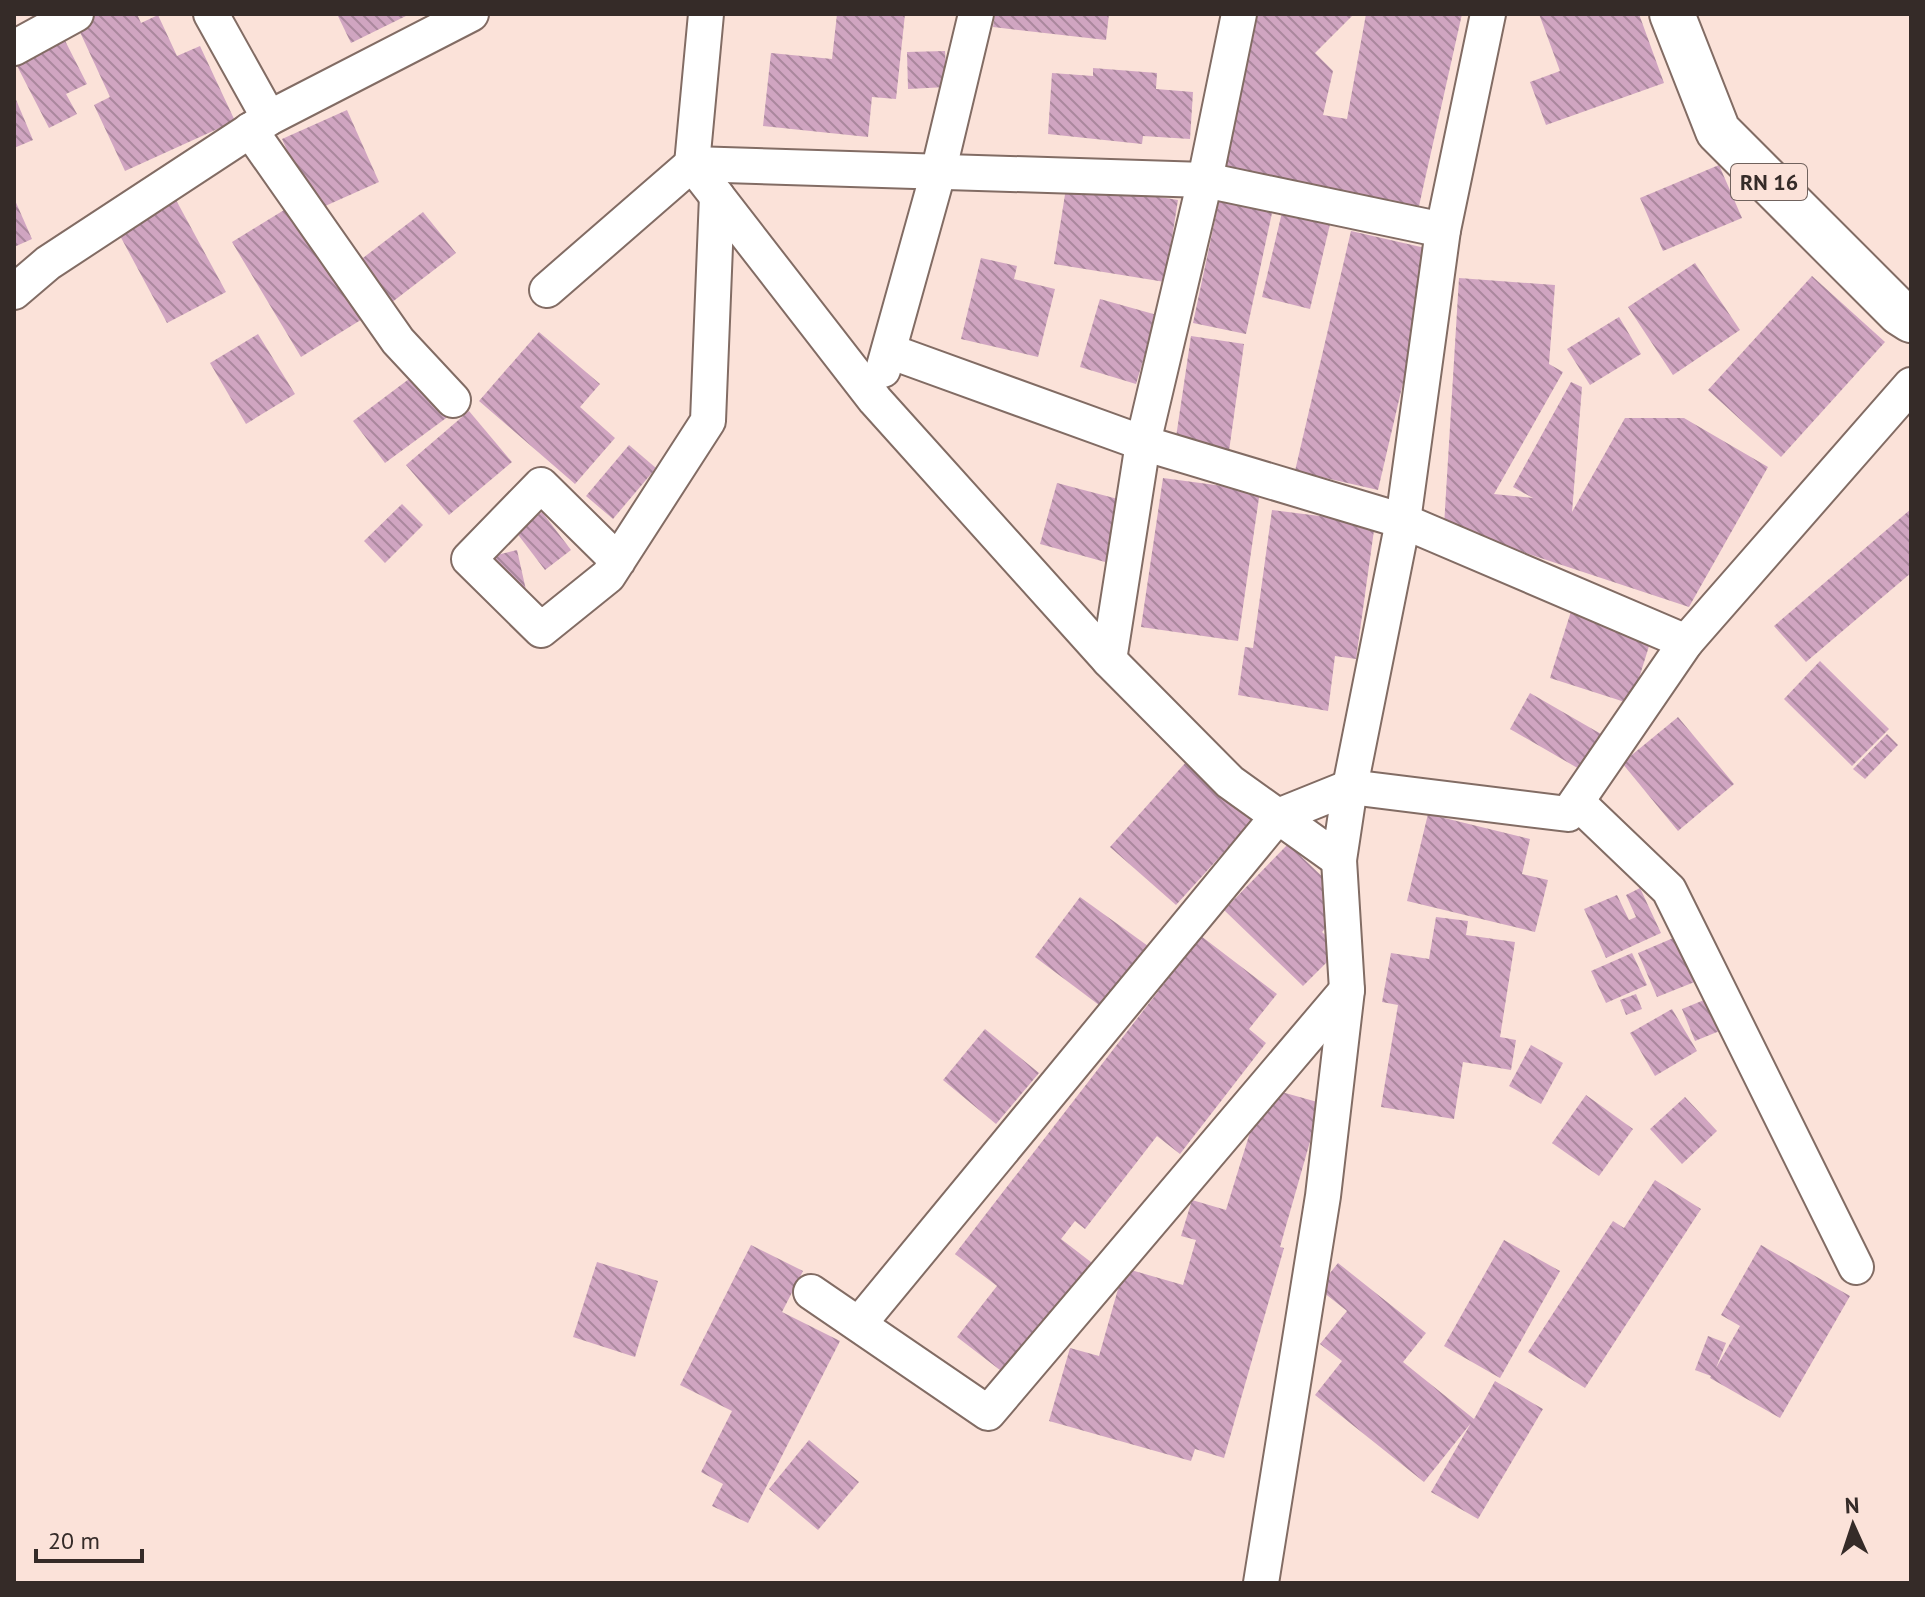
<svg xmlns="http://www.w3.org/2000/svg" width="1925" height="1597" viewBox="0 0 1925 1597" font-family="'PT Sans',sans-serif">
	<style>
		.building { fill: url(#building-back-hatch) }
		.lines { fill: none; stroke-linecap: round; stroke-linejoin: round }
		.street-casing { stroke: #826c64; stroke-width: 38 }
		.primary-casing { stroke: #826c64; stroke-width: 48 }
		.street { stroke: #fff; stroke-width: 34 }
		.primary { stroke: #fff; stroke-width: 44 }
		.labels { text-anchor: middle; stroke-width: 8; stroke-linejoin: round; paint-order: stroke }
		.shield { fill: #fbe2d9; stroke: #70625d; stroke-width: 2 }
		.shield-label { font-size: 22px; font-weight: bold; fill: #352b28 }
	</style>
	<defs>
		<pattern id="building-back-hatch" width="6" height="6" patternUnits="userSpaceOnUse" patternTransform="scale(2)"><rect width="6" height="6" fill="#d0a5c1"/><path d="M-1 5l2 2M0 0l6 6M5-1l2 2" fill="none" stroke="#aa879d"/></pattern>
	</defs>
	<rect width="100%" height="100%" fill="#fbe2d9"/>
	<!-- building -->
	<g class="building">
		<path d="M80 14H137L141 23 158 15 177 56 200 46 235 121 125 171 94 105 110 97 73 17Z"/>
		<path d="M337 14H410L351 43Z"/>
		<path d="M837 14H905L896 99 872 97 868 137 763 126 771 53 832 59Z"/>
		<path d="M995 14H1109L1106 40 993 27Z"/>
		<path d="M1252 14 1352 16 1315 53 1333 71 1323 115 1347 119 1366 14H1462L1419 206 1222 175 1246 63 1242 62Z"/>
		<path d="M1539 14H1639L1664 83 1546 125 1530 82 1560 71Z"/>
		<path d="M52 15 87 84 66 94 77 114 49 128 14 60Z"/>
		<path d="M945 51 947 87 908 89 907 52Z"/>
		<path d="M1093 68 1157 73 1156 89 1193 92 1190 139 1143 136 1142 144 1048 134 1052 73 1093 76Z"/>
		<path d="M14 95 33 140 14 148Z"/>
		<path d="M347 110 379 182 314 211 282 139Z"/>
		<path d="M1719 165 1742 218 1663 251 1640 198Z"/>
		<path d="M1067 182 1178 200 1165 282 1054 264Z"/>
		<path d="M14 198 32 239 14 247Z"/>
		<path d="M302 199 372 313 301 357 232 242Z"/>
		<path d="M176 200 226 292 167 323 118 232Z"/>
		<path d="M1219 201 1272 213 1246 334 1193 323Z"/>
		<path d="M1283 208 1331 220 1310 309 1262 297Z"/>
		<path d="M423 212 456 253 391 303 359 261Z"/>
		<path d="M1351 231 1434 250 1378 490 1295 471Z"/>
		<path d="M981 258 1017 266 1014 279 1055 289 1038 357 961 339Z"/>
		<path d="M1695 263 1740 330 1673 375 1628 307Z"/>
		<path d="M1812 276 1885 342 1781 457 1708 390Z"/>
		<path d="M1459 278 1555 285 1549 364 1563 372 1494 494 1533 498 1513 487 1571 382 1582 387 1572 512 1625 418H1684L1768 467 1689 607 1444 526Z"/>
		<path d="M1100 299 1157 315 1136 384 1080 367Z"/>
		<path d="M1619 317 1641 354 1590 385 1567 349Z"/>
		<path d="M539 332 600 384 580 407 615 438 575 484 479 401Z"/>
		<path d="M258 334 295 394 246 424 210 363Z"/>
		<path d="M1191 336 1244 344 1229 451 1175 444Z"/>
		<path d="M421 370 453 413 385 463 353 421Z"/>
		<path d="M469 411 512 462 449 515 406 465Z"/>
		<path d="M629 445 656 468 613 519 586 496Z"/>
		<path d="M1163 478 1260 491 1238 641 1141 627Z"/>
		<path d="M1057 483 1133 503 1116 565 1040 544Z"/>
		<path d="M402 504 423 525 385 563 364 541Z"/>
		<path d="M1911 509V573L1806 662 1774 626Z"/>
		<path d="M1272 510 1375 523 1356 659 1335 656 1328 711 1238 695 1245 647 1253 648Z"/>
		<path d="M542 512 571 550 545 570 516 532Z"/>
		<path d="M517 550 526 590 498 596 489 557Z"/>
		<path d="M1573 605 1654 630 1631 704 1550 678Z"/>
		<path d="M1820 661 1889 729 1852 766 1784 699Z"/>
		<path d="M1530 693 1601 734 1581 770 1510 729Z"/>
		<path d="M1678 717 1734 784 1678 831 1622 763Z"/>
		<path d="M1887 734 1898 745 1865 779 1853 769Z"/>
		<path d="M1187 761 1253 820 1176 905 1110 847Z"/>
		<path d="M1428 814 1530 839 1522 874 1548 880 1535 932 1407 901Z"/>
		<path d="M1288 844 1350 903 1322 932 1340 949 1303 986 1224 910Z"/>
		<path d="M1640 888 1661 933 1606 958 1584 909 1617 895 1629 920 1636 917 1626 895Z"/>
		<path d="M1080 897 1148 946 1103 1008 1035 957Z"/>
		<path d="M1436 917 1468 921 1466 935 1515 942 1500 1037 1516 1040 1511 1070 1463 1062 1454 1119 1381 1107 1398 1005 1382 1002 1391 953 1429 959Z"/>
		<path d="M1201 936 1277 994 1249 1029 1266 1043 1180 1154 1157 1136 1085 1229 1075 1221 1061 1239 1100 1269 1013 1380 957 1337 997 1286 955 1254Z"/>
		<path d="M1678 936 1697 981 1657 997 1638 953Z"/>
		<path d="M1632 953 1647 985 1606 1003 1591 971Z"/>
		<path d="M1636 994 1642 1009 1626 1015 1620 1000Z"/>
		<path d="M1709 998 1722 1030 1695 1041 1682 1009Z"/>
		<path d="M1672 1009 1697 1051 1655 1076 1630 1033Z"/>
		<path d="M985 1029 1039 1073 996 1124 943 1080Z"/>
		<path d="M1531 1045 1563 1063 1541 1104 1509 1086Z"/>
		<path d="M1264 1087 1321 1103 1280 1247 1284 1248 1224 1458 1195 1449 1191 1461 1049 1421 1070 1348 1099 1356 1124 1268 1183 1285 1196 1240 1181 1236 1192 1200 1226 1210Z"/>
		<path d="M1586 1095 1633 1129 1599 1176 1552 1143Z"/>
		<path d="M1685 1097 1717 1131 1682 1164 1650 1129Z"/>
		<path d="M1655 1180 1701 1209 1585 1388 1528 1352 1613 1221 1624 1228Z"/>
		<path d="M1504 1240 1560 1271 1500 1378 1444 1346Z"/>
		<path d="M751 1245 803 1271 782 1312 840 1341 748 1523 712 1506 723 1484 701 1472 732 1411 680 1385Z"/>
		<path d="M1761 1245 1850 1296 1780 1418 1710 1378 1711 1376 1695 1370 1708 1336 1726 1343 1716 1368 1740 1326 1721 1315Z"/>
		<path d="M597 1262 658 1281 635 1357 573 1337Z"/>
		<path d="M1338 1263 1426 1333 1403 1362 1474 1419 1495 1381 1543 1409 1478 1519 1431 1492 1471 1423 1424 1482 1315 1395 1342 1361 1320 1344 1347 1311 1318 1288Z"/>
		<path d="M809 1440 859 1482 818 1530 769 1489Z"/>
	</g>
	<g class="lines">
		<defs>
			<g id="street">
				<path d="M211 14 269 118"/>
				<path d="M706 14 692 164 875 400 1109 660 1230 782 1339 860 1350 787 1403 521 1443 230 1488 14"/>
				<path d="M14 48 76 14"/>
				<path d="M250 130 398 341 453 400"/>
				<path d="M547 290 692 164 1205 180 1443 230"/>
				<path d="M14 292 48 263 269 118 471 14"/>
				<path d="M889 351 1143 443 1403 521 1686 642"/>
				<path d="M883 370 938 173 976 14"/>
				<path d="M618 561 541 485 469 559 541 630 608 576 708 421 717 196"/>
				<path d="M1109 660 1143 443 1205 180 1239 14"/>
				<path d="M1577 802 1669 890 1856 1267"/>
				<path d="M811 1292 988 1413 1347 990"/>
				<path d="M859 1324 1278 816 1350 787 1568 814 1686 642 1911 385"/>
				<path d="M1261 1583 1323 1196 1347 990 1339 860"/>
			</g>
			<path id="primary" d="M1672 14 1718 131 1900 313 1911 320"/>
		</defs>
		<!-- street casing -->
		<use href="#street" class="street-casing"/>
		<!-- primary casing -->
		<use href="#primary" class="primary-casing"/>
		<!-- street -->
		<use href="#street" class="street"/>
		<!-- primary -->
		<use href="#primary" class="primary"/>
	</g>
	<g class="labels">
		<!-- shield labels -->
		<rect class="shield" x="1731" y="164" width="76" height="36" rx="6"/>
		<g class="shield-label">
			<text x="1769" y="190">RN 16</text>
		</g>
	</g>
	<!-- border -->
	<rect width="1925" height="1597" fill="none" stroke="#352b28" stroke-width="32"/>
	<!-- north arrow -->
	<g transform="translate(1853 1525) rotate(357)" stroke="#fbe2d9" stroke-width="6" paint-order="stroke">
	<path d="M0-6L14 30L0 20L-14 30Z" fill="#352b28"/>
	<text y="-12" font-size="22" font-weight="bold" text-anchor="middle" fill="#352b28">N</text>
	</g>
	<!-- scale -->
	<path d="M36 1549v12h106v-12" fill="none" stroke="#352b28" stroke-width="4"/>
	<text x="48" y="1549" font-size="24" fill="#352b28" stroke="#fbe2d9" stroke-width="6" paint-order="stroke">20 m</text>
</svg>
